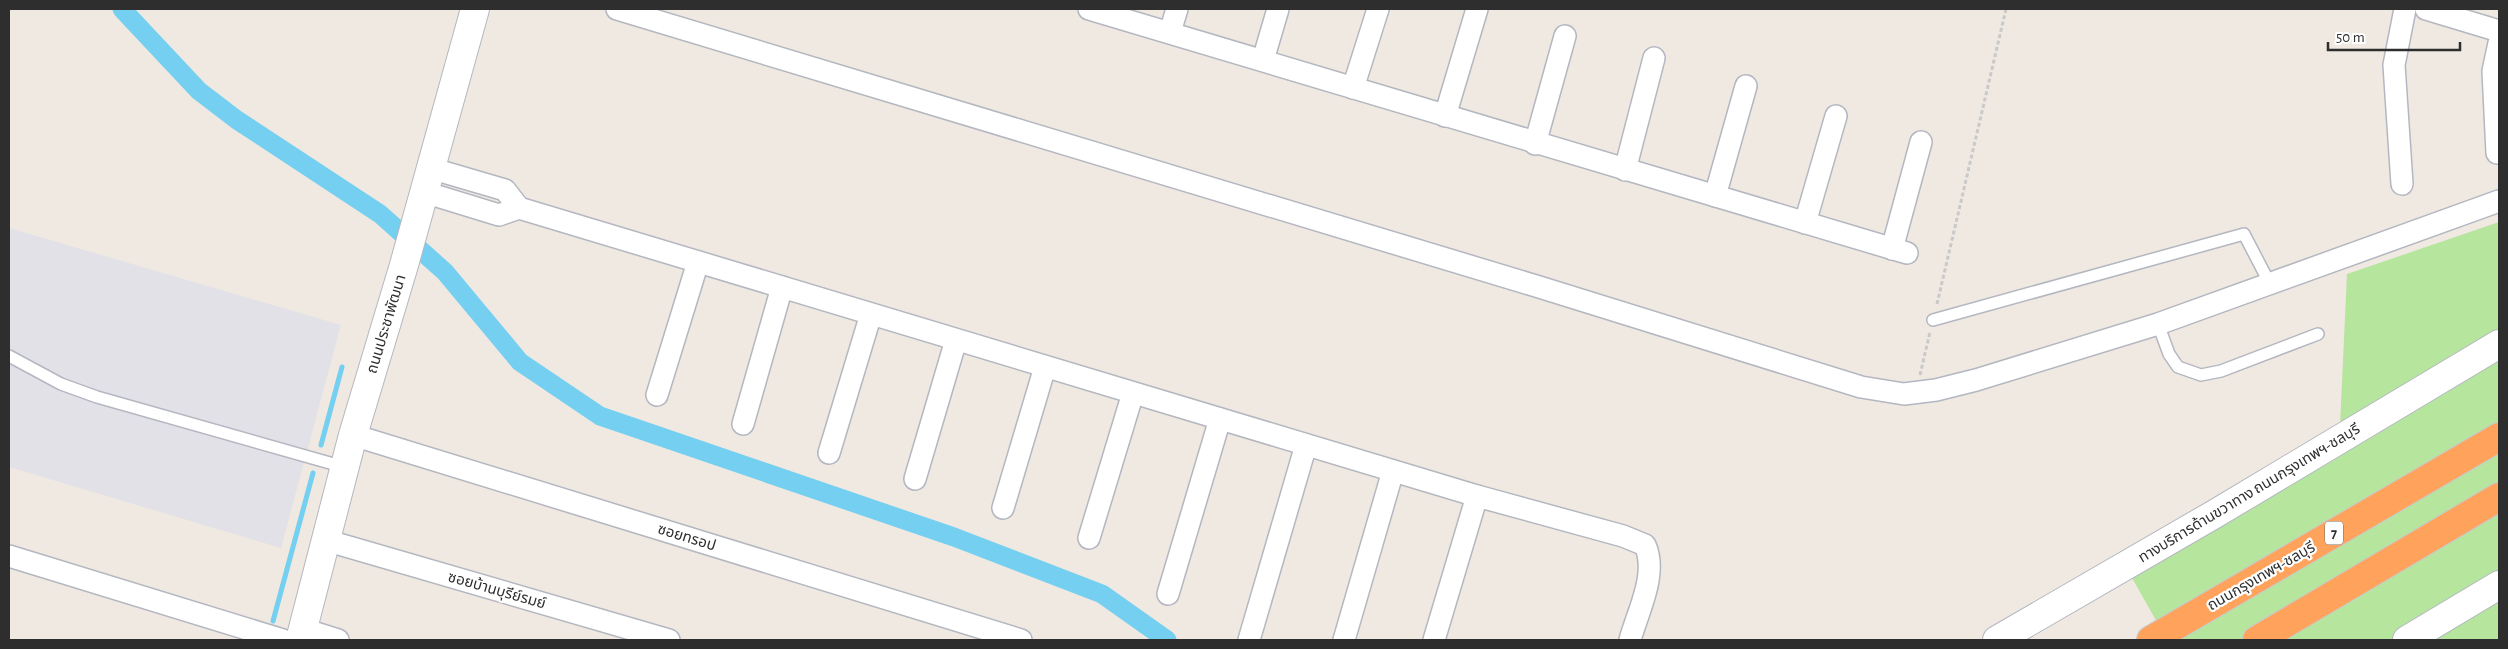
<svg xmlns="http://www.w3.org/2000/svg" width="2508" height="649" viewBox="0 0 2508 649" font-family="'Alegreya Sans','Noto Sans Thai',sans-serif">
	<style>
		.industrial { fill: #e3e1e8 }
		.green { fill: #b6e59e }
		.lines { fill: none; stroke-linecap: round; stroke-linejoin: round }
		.stream { stroke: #75cff0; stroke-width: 5 }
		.canal { stroke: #75cff0; stroke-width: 19 }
		.lane-casing { stroke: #b4b7c1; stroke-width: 14 }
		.street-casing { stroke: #b4b7c1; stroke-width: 24 }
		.secondary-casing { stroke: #b4b7c1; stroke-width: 30 }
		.highway-casing { stroke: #c9c9c9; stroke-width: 30 }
		.path { stroke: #c9c9c9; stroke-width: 3; stroke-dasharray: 4 2.5; stroke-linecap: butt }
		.lane { stroke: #fff; stroke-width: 11 }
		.street { stroke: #fff; stroke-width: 21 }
		.secondary { stroke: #fff; stroke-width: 28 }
		.highway { stroke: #ffa35c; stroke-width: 28 }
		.labels { text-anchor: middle; stroke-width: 4.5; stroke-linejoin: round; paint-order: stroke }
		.shield { fill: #fff; stroke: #6d6d6d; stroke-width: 1 }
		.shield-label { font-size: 14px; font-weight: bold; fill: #2e2e2e }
		.street-label { font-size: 15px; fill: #2e2e2e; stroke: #fff }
	</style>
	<rect width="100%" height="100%" fill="#efe9e1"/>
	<!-- industrial -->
	<path class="industrial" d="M9 228 341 325 281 548 9 467Z"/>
	<!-- green -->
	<path class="green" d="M2499 222V640H2167L2118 553 2340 426 2347 274Z"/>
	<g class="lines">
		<!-- stream -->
		<g class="stream">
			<path d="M321 445 342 367"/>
			<path d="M273 621 313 473"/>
		</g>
		<!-- canal -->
		<path class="canal" d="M122 9 199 91 237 120 380 214 445 272 520 362 600 416 954 537 1102 594 1167 640"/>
		<defs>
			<g id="lane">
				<path d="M1933 320 2244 234 2270 284"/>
				<path d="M2158 324 2169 354 2178 367 2201 375 2221 371 2318 334"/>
				<path d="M9 356 61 384 97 397 344 467"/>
			</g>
			<g id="street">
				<path d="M617 9 1536 286 1861 387 1904 394 1936 390 1976 380 2158 324 2499 201"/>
				<path d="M1089 9 1907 253"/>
				<path d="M2426 9 2499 31"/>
				<path d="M1170 32 1177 9"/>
				<path d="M1263 60 1278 9"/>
				<path d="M1353 88 1378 9"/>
				<path d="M1445 116 1477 9"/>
				<path d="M1535 144 1565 36"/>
				<path d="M2497 153 2493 71 2499 43"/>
				<path d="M430 168 505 190 519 208"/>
				<path d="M1625 170 1654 58"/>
				<path d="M2402 184 2394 65 2405 9"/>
				<path d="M424 192 499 215 519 208 1477 496 1623 536 1645 545C1658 574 1638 611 1630 640"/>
				<path d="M1715 196 1746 86"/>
				<path d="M1805 223 1836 116"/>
				<path d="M1892 249 1921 142"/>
				<path d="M657 395 698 262"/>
				<path d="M743 424 782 287"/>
				<path d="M353 435 1021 640"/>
				<path d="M829 453 871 314"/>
				<path d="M915 479 956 340"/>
				<path d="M1003 508 1045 367"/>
				<path d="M1089 538 1133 393"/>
				<path d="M325 540 669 640"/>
				<path d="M9 556 283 640"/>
				<path d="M1168 594 1220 419"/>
				<path d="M303 629 338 640"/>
				<path d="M1249 640 1306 445"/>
				<path d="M1344 640 1393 471"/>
				<path d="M1434 640 1477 496"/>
			</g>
			<g id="secondary">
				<path d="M300 640 353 435 404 265 475 9"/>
				<path d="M1997 640 2213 515 2499 344"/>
				<path d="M2407 640 2499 585"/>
			</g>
			<g id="highway">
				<path d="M2151 640 2499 437"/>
				<path d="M2257 640 2499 497"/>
			</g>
		</defs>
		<!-- lane casing -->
		<use href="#lane" class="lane-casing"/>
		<!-- street casing -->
		<use href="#street" class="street-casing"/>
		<!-- secondary casing -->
		<use href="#secondary" class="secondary-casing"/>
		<!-- highway casing -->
		<use href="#highway" class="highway-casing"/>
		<!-- path -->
		<g class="path">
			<path d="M1937 304 2006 9"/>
			<path d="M1920 375 1930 332"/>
		</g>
		<!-- lane -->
		<use href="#lane" class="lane"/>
		<!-- street -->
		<use href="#street" class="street"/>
		<!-- secondary -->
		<use href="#secondary" class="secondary"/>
		<!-- highway -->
		<use href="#highway" class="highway"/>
	</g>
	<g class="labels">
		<!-- shield labels -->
		<rect class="shield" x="2325" y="521.5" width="18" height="23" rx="4"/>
		<g class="shield-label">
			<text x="2334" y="538">7</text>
		</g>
		<!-- street labels -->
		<g class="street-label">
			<text transform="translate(386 324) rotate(-73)" y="5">ถนนประชาพัฒนา</text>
			<text transform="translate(2249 493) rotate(-31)" y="5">ทางบริการด้านขวาทาง ถนนกรุงเทพฯ-ชลบุรี</text>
			<text transform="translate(687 537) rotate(17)" y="5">ซอยทรอป</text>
			<text transform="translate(2261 576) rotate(-30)" y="5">ถนนกรุงเทพฯ-ชลบุรี</text>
			<text transform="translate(497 590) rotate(16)" y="5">ซอยบ้านบุรีย์รมย์</text>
		</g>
	</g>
	<!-- border -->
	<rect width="2508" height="649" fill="none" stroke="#2e2e2e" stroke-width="20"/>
	<!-- scale -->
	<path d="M2328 42v8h132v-8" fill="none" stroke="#2e2e2e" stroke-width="2.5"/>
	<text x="2336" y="42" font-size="15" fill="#2e2e2e" stroke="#ffffff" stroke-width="4" paint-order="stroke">50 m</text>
</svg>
